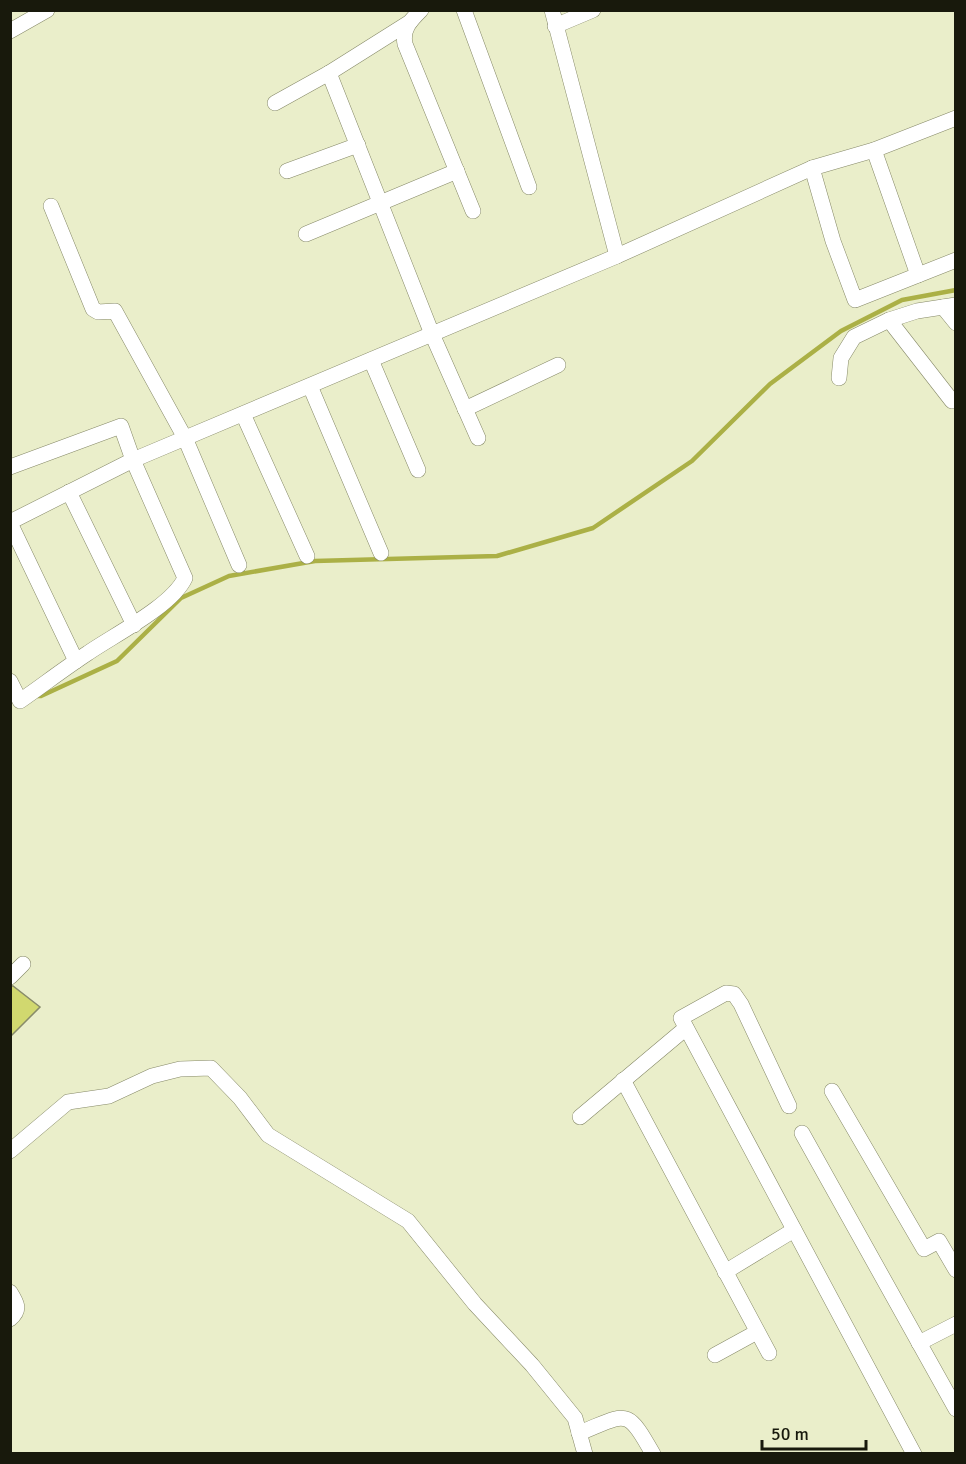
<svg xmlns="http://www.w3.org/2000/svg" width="966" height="1464" viewBox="0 0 966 1464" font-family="Signika,sans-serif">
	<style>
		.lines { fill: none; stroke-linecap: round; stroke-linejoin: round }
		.stream { stroke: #abb046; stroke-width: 4.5 }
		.building { fill: #d1d86f; stroke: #888b6a; stroke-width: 1.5 }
		.street-casing { stroke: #868968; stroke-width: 16 }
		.street { stroke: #fff; stroke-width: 15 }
	</style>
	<rect width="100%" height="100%" fill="#eaeeca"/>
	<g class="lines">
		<!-- stream -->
		<path class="stream" d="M34 696H41L117 661 181 598 229 576 315 561 497 556 593 528 692 461 770 384 841 331 902 300 956 290"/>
	</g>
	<!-- building -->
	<path class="building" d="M10 986H13L40 1007 10 1037Z"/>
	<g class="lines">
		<defs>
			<g id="street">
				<path d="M421 10C410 21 402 29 405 44L473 211"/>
				<path d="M464 10 529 187"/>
				<path d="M552 10 617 256"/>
				<path d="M555 26 593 10"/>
				<path d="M10 31 47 10"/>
				<path d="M329 73 432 334 478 438"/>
				<path d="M275 103 329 73 410 22"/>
				<path d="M874 150 918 275"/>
				<path d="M812 168 833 241 855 300 956 260"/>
				<path d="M287 171 358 145"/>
				<path d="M51 206 93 309 98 312 115 311 185 438 239 565"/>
				<path d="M306 234 457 171"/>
				<path d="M943 307 956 323"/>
				<path d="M889 320 952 401"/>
				<path d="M371 360 418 470"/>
				<path d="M839 378 841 358 854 337 889 320 917 311 956 305"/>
				<path d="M310 386 381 553"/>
				<path d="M465 409 558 365"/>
				<path d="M243 414 307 556"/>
				<path d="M10 467 121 426 133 460 185 578C172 606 114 635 88 653 65 668 43 685 20 701L10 681"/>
				<path d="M69 492 134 625"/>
				<path d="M10 522 133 460 617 256 812 168 874 150 956 118"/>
				<path d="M10 523 76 661"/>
				<path d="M10 977 23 964"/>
				<path d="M623 1080 769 1353"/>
				<path d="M832 1091 924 1249 939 1241 956 1270"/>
				<path d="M789 1106 741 1004 734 994 726 993 681 1018 914 1454"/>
				<path d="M580 1117 686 1028"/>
				<path d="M802 1133 956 1409"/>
				<path d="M10 1151 68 1102 109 1096 152 1076 180 1069 211 1068 240 1098 268 1135 408 1221 475 1304 532 1365 575 1418 585 1454"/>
				<path d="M725 1272 794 1230"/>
				<path d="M10 1292C17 1303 21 1310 10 1319"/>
				<path d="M919 1343 956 1324"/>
				<path d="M715 1355 757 1332"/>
				<path d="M579 1433C627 1414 626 1406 653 1454"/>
			</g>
		</defs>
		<!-- street casing -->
		<use href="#street" class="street-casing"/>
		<!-- street -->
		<use href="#street" class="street"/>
	</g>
	<!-- border -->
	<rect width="966" height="1464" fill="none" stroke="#18190c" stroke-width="24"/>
	<!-- scale -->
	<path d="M762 1440v9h104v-9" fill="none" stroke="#18190c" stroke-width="3"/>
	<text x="771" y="1440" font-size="18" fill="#18190c" stroke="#eaeeca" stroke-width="4.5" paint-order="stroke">50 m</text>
</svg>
